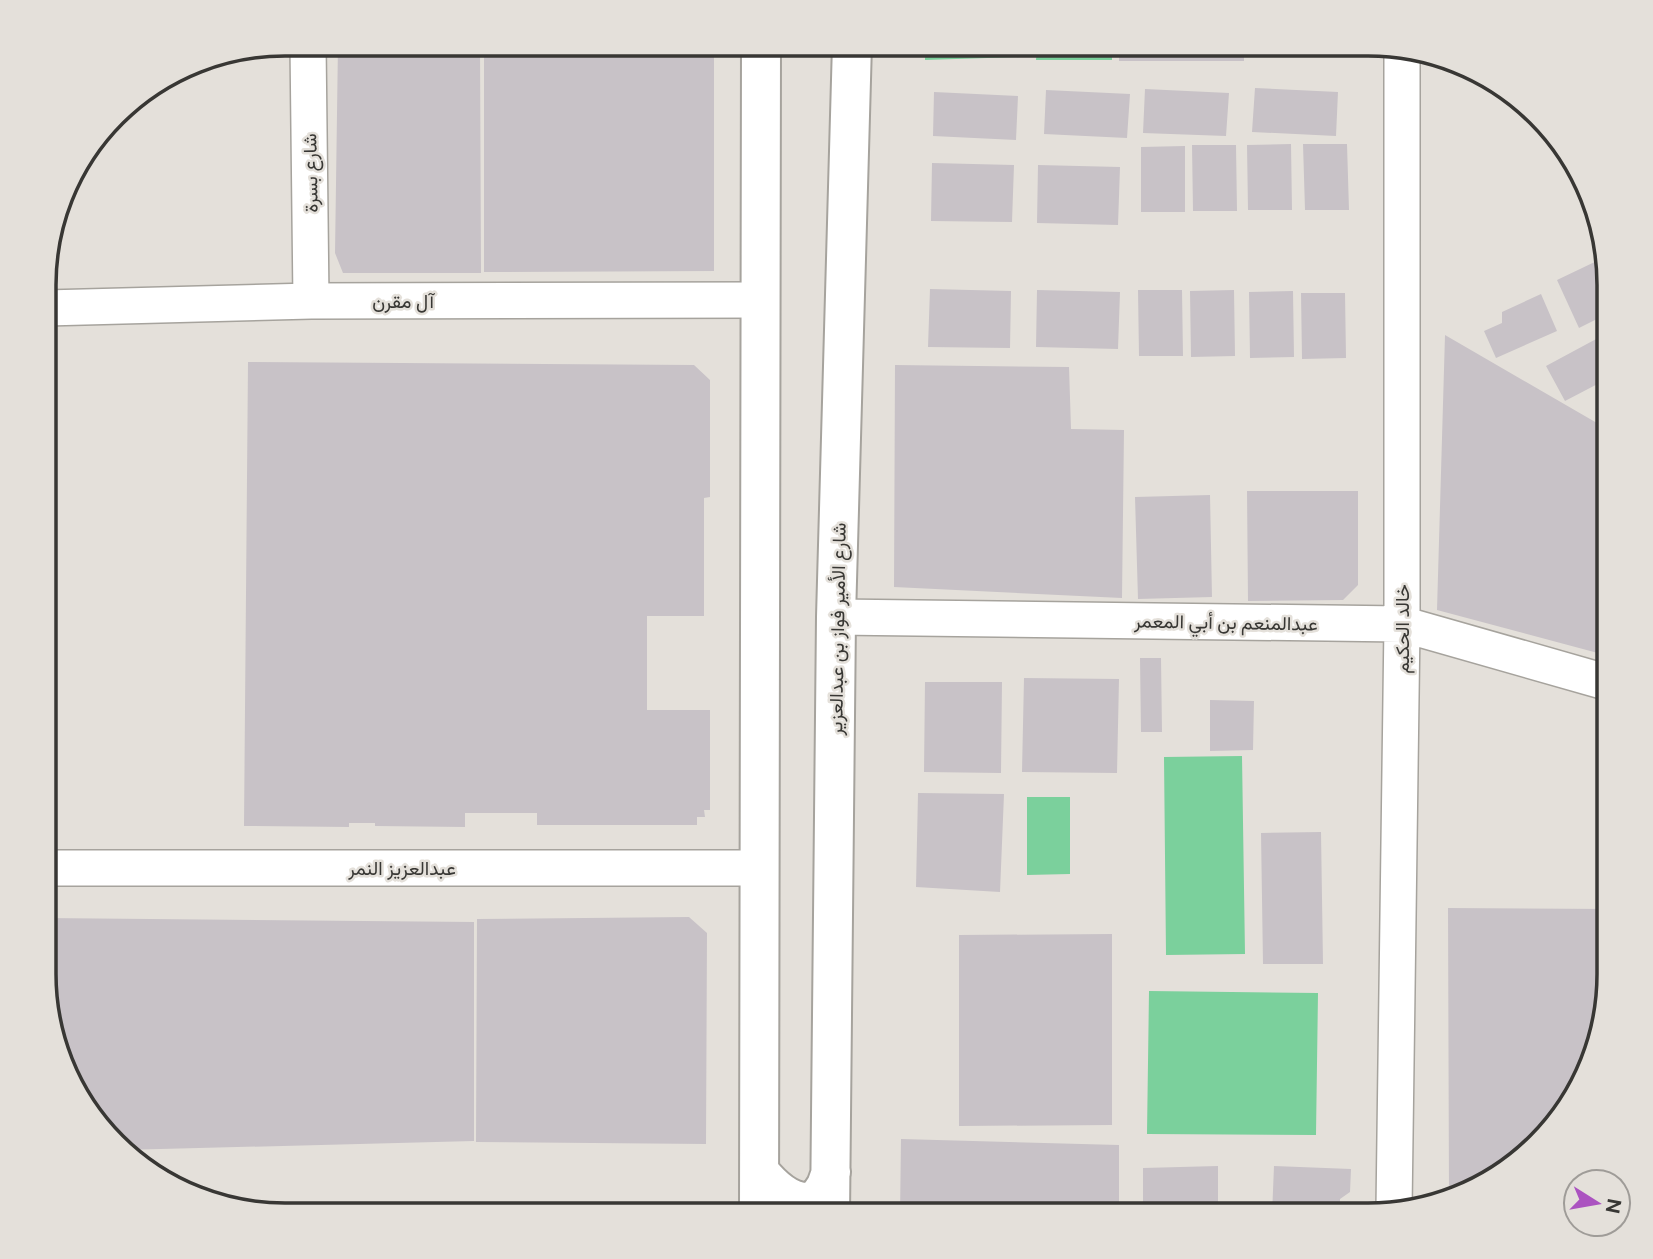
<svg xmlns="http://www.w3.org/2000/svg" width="1653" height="1259" font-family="'Public Sans',Vazirmatn,sans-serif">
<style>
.green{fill:#7bd09c}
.building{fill:#c8c2c7}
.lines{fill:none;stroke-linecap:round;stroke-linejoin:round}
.minor-casing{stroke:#a6a39d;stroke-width:38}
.major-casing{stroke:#a6a39d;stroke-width:42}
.minor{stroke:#fff;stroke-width:35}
.major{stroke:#fff;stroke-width:38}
.labels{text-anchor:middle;stroke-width:5;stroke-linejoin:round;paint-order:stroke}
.street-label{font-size:19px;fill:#383734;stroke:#e4e0da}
.rim{fill:none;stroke:#383734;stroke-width:3.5}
</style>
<rect width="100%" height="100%" fill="#e4e0da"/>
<path class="green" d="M 925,44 L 1021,44 L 1021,57 L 925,60 Z
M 1037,44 L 1112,44 L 1112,60 L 1036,60 Z
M 1322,44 L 1350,44 L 1350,56 L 1322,56 Z
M 1242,756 L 1245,954 L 1166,955 L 1164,757 Z
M 1027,797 L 1070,797 L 1070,874 L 1027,875 Z
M 1149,991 L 1318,993 L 1316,1135 L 1147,1134 Z"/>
<path class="building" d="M 338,44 L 480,45 L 481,273 L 343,273 L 335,253 Z
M 482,44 L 714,44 L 714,51 L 482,50 Z
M 1119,44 L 1244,44 L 1244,61 L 1119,61 Z
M 714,52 L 714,271 L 484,272 L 484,53 Z
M 1255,88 L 1338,92 L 1336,136 L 1252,132 Z
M 1145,89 L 1229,93 L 1226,136 L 1143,133 Z
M 1046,90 L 1130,94 L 1127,138 L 1044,134 Z
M 934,92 L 1018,96 L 1016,140 L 933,136 Z
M 1291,144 L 1292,210 L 1248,210 L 1247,145 Z
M 1303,144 L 1347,144 L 1349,210 L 1305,210 Z
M 1192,145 L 1236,145 L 1237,211 L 1193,211 Z
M 1185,146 L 1185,212 L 1141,212 L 1141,147 Z
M 932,163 L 1014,165 L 1012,222 L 931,221 Z
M 1038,165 L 1120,167 L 1118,225 L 1037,223 Z
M 1603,258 L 1609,285 L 1609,313 L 1579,328 L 1557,280 Z
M 930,289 L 1011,291 L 1010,348 L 928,347 Z
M 1037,290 L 1120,292 L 1118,349 L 1036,347 Z
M 1138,290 L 1182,290 L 1183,356 L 1139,356 Z
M 1234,290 L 1235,356 L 1191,357 L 1190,291 Z
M 1293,291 L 1294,357 L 1250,358 L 1249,292 Z
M 1301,293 L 1345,293 L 1346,358 L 1302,359 Z
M 1541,294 L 1557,331 L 1496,358 L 1484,331 L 1502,323 L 1502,312 Z
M 1445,335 L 1609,430 L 1609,656 L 1437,610 Z
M 1598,338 L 1609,358 L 1609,378 L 1565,401 L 1546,366 Z
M 248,362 L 694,365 L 710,380 L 710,497 L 704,498 L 704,616 L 647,616 L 647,710 L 710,710 L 710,810 L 704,810 L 705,817 L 697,817 L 697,825 L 537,825 L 537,813 L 465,813 L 465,827 L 375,826 L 375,823 L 349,823 L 349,827 L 244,826 Z
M 895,365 L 1069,367 L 1071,429 L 1124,430 L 1122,598 L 894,587 Z
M 1609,386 L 1609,415 L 1597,393 Z
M 1247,491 L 1358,491 L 1358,585 L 1343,600 L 1248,601 Z
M 1210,495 L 1212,597 L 1138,599 L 1135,497 Z
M 1140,658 L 1161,658 L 1162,732 L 1141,732 Z
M 1024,678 L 1119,679 L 1117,773 L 1022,772 Z
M 925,682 L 1002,682 L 1001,773 L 924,772 Z
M 1210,700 L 1254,701 L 1253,750 L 1210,751 Z
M 918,793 L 1004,794 L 1000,892 L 916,887 Z
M 1321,832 L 1323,964 L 1263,964 L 1261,833 Z
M 1448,908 L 1609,909 L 1609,990 L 1591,1066 L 1550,1133 L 1474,1191 L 1449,1196 Z
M 689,917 L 707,933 L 706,1144 L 476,1142 L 477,919 Z
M 44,918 L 474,922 L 474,1141 L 122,1150 L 69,1081 L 44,990 Z
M 1112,934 L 1112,1125 L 959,1126 L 959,935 Z
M 901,1139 L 1119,1145 L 1119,1215 L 900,1215 Z
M 1218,1166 L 1218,1215 L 1143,1215 L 1143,1168 Z
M 1274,1166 L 1351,1169 L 1350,1192 L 1340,1199 L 1340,1215 L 1272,1215 Z"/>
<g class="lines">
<defs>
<path id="minor" d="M 308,44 L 311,301
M 46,308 L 311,301 L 761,300
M 836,617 L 1402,624 L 1609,683
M 45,868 L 760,868
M 1394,1209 L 1402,624 L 1402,49"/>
<path id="major" d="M 760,1172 C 774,1189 793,1207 816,1201 L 826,1186 L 831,1172
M 759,1215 L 761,44
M 830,1215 L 836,617 L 852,44"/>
</defs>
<use href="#minor" class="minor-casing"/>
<use href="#major" class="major-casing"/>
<use href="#minor" class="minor"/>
<use href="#major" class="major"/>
</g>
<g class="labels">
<g class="street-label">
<text transform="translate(310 173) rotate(-91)" y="7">شارع بسرة</text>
<text x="403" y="308">آل مقرن</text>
<text transform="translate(1226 622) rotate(1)" y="7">عبدالمنعم بن أبي المعمر</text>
<text transform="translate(837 629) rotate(-89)" y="7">شارع الأمير فواز بن عبدالعزير</text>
<text transform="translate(1402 629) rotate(-90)" y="7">خالد الحكيم</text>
<text x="402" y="875">عبدالعزيز النمر</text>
</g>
</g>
<path d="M0 0H1653V1259H0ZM285 56H1368A229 229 0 0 1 1597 285V974A229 229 0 0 1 1368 1203H285A229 229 0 0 1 56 974V285A229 229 0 0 1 285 56Z" fill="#e4e0da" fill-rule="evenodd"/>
<path class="rim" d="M285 56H1368A229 229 0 0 1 1597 285V974A229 229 0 0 1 1368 1203H285A229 229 0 0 1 56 974V285A229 229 0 0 1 285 56Z"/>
<g transform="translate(1597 1203) rotate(101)"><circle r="33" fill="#e4e0da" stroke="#9f9c98" stroke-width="2"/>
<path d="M0-5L12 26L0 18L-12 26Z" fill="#ab53c0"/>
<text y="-10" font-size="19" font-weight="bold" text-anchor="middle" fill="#383734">N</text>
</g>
</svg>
